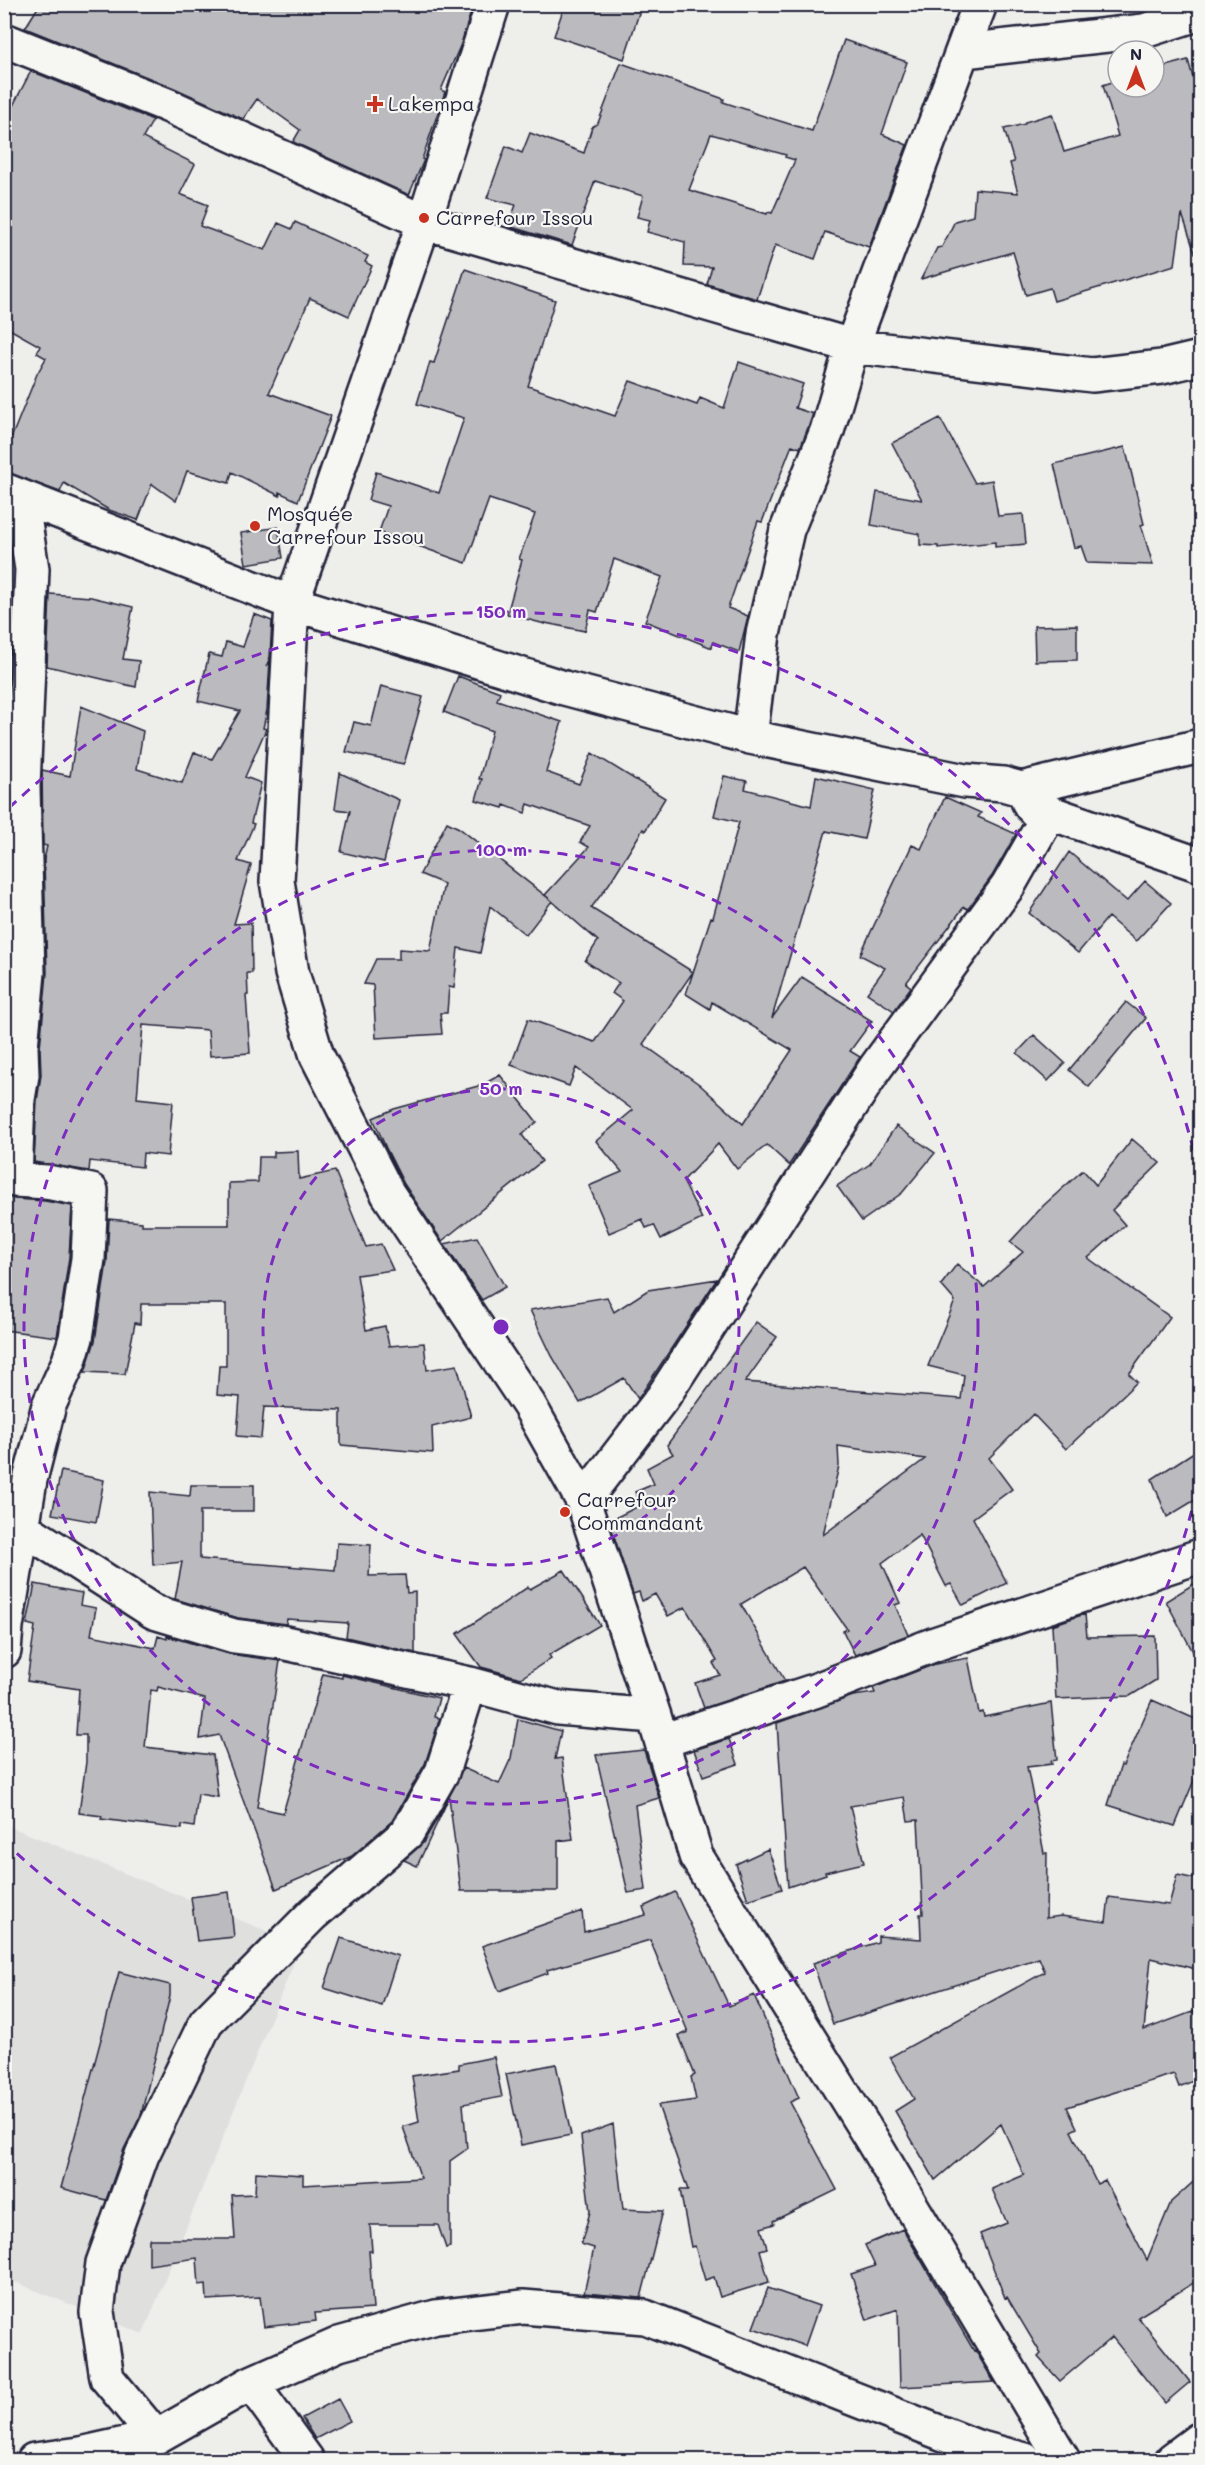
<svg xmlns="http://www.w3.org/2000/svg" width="1205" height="2465" font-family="Mali,sans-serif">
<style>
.built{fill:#dfdfde}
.building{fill:#bbbbbf;stroke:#22223b;stroke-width:1.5;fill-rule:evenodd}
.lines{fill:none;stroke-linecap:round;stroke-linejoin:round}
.minor-casing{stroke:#22223b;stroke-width:38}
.major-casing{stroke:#22223b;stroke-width:38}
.minor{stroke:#f6f6f2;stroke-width:33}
.major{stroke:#f6f6f2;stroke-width:33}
.ring{fill:none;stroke:#7b2cbf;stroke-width:3;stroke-dasharray:10 8}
.poi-dot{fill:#c8321e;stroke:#f6f6f2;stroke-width:2}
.labels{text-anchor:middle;stroke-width:4.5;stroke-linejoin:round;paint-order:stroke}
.poi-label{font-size:20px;fill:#22223b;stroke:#f6f6f2;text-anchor:start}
.centre{fill:#7b2cbf;stroke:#f6f6f2;stroke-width:3}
.ring-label{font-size:18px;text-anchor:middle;font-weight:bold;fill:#7b2cbf;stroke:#f6f6f2;stroke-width:4.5;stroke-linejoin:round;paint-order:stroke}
</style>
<rect width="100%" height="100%" fill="#eeeeeb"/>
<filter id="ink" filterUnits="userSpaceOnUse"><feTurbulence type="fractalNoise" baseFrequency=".0167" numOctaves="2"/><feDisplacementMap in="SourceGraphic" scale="12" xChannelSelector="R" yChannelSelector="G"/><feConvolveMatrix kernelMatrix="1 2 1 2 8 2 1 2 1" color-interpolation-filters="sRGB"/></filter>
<g filter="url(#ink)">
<path class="built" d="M 6,1825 L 301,1945 L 143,2334 L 5,2278 Z"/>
<path class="building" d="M 40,4 L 453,4 L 471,12 L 461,44 L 441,90 L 445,92 L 422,159 L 424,160 L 423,162 L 409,195 L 293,142 L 300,130 L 257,99 L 243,119 L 174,88 L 25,28 Z
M 565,4 L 642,4 L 624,59 L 554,36 Z
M 844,40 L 907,62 L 882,134 L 907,145 L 869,247 L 825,232 L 815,259 L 775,245 L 757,299 L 707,284 L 712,267 L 684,266 L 685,242 L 647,232 L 650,220 L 637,217 L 643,196 L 595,181 L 572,245 L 508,226 L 516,205 L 487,198 L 506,146 L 522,153 L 530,133 L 584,153 L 592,127 L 598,123 L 621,63 L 724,99 L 723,102 L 751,111 L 751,112 L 812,131 ZM 711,134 L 786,155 L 785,157 L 795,160 L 772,213 L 768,212 L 767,214 L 689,190 Z
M 1188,60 L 1200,102 L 1200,253 L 1195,253 L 1182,214 L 1175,265 L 1054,301 L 1050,288 L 1026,295 L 1013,252 L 921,279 L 937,248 L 942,247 L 955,221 L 973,216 L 975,189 L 1018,193 L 1010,163 L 1014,162 L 1004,129 L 1025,124 L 1025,122 L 1052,114 L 1064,152 L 1118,136 L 1103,85 L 1118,80 L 1118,87 L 1154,87 L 1154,69 Z
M 31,71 L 153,120 L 143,138 L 195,164 L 180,194 L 208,205 L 200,226 L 265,250 L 278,223 L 292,229 L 295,222 L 368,256 L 365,262 L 372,266 L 349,316 L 310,298 L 269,393 L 331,416 L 298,501 L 279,492 L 280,496 L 232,472 L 229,483 L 187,471 L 176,501 L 152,484 L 138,520 L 109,510 L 64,483 L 60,492 L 4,472 L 4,452 L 10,436 L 12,436 L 37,374 L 46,358 L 37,353 L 40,346 L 4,326 L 4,123 Z
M 465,269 L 555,300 L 528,386 L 615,416 L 630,381 L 697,405 L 700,398 L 724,408 L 739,362 L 803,384 L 795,408 L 813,414 L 809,425 L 800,448 L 792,445 L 762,522 L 758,521 L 728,608 L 748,616 L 739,652 L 713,642 L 712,648 L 645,621 L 662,577 L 614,559 L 597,612 L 590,610 L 585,631 L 545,623 L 545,624 L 507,614 L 522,560 L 519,559 L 535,514 L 489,499 L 466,563 L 379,532 L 388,506 L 368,500 L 376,472 L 439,493 L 464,418 L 417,404 L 430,362 L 434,363 Z
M 940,418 L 975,483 L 992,480 L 998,516 L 1023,514 L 1026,544 L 995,547 L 995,542 L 938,548 L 938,546 L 920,545 L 920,534 L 871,525 L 877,492 L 922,500 L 892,443 Z
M 1125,447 L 1144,524 L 1141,525 L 1153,565 L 1087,563 L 1081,546 L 1074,548 L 1054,464 Z
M 278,527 L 283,558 L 246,564 L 241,533 Z
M 4,592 L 12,592 L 9,678 L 4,679 Z
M 50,594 L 91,597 L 133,607 L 123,659 L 139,661 L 136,687 L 47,666 Z
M 254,614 L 272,621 L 270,657 L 266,667 L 270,661 L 267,710 L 263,728 L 266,729 L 245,777 L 261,783 L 251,823 L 254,824 L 238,861 L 251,865 L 234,924 L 251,923 L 252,973 L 247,973 L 248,995 L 246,995 L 250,1053 L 210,1056 L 208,1030 L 143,1025 L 137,1098 L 173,1102 L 168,1156 L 143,1153 L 142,1167 L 90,1161 L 89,1171 L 34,1162 L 37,1101 L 41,1075 L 40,1048 L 47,973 L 44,860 L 47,846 L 43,845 L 42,770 L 70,776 L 81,706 L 143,731 L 137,769 L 182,783 L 194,752 L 212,759 L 240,711 L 198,701 L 209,654 L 222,657 L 226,642 L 243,647 Z
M 1077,625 L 1077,660 L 1035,661 L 1034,626 Z
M 458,676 L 500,692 L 497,700 L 562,722 L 546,772 L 579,784 L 592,753 L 665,798 L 645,831 L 643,829 L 609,884 L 591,908 L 693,972 L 643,1044 L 699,1084 L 743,1124 L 792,1050 L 712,1002 L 710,1009 L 686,994 L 711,917 L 713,918 L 739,822 L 714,816 L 724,776 L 747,781 L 745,789 L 811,806 L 816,776 L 875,790 L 864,839 L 826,831 L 772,1018 L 802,977 L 872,1021 L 850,1051 L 860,1057 L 789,1165 L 767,1145 L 737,1169 L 718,1144 L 683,1181 L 702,1219 L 661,1239 L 654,1225 L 646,1228 L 642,1219 L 609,1233 L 589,1186 L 622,1172 L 596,1141 L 633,1110 L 576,1068 L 569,1086 L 511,1065 L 528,1019 L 595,1042 L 623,1001 L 612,993 L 619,983 L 585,961 L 598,941 L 545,895 L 589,847 L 580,842 L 590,826 L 528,804 L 525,813 L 504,805 L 503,808 L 476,800 L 482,779 L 479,779 L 492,731 L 444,712 Z
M 381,686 L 423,697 L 404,764 L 346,752 L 354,722 L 371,726 Z
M 340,773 L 399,800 L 384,862 L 341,852 L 350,811 L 335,809 Z
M 945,797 L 981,813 L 978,817 L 1016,834 L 992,876 L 968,909 L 964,907 L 906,983 L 911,987 L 894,1011 L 867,993 L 885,968 L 860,955 L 912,845 L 921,849 Z
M 447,822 L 459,828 L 552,901 L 526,935 L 490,906 L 480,953 L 458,948 L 454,988 L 449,987 L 447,1013 L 440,1013 L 442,1034 L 376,1038 L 373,985 L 364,984 L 376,959 L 399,959 L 399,949 L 430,951 L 444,884 L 420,874 Z
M 1069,852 L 1127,901 L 1145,881 L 1171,903 L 1136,941 L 1108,917 L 1078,953 L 1029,913 Z
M 4,962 L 9,963 L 7,993 L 4,993 Z
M 1126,1002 L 1146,1018 L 1089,1087 L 1069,1070 Z
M 1034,1035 L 1065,1063 L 1048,1081 L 1017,1053 Z
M 500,1075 L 537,1122 L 522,1135 L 542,1161 L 442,1241 L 404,1184 L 386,1148 L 373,1118 L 394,1109 L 482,1085 Z
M 896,1126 L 935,1153 L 902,1193 L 862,1221 L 837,1186 L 870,1164 Z
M 1132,1139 L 1160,1163 L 1112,1210 L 1125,1225 L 1088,1258 L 1170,1317 L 1129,1374 L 1137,1382 L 1066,1449 L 1033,1414 L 989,1458 L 1012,1489 L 973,1518 L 1007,1583 L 963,1605 L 951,1584 L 946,1586 L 920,1535 L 882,1563 L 900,1603 L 895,1605 L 908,1635 L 855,1655 L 843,1631 L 847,1629 L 803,1567 L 741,1604 L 785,1681 L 704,1708 L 695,1683 L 720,1675 L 713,1663 L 717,1661 L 685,1607 L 668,1616 L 655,1594 L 642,1601 L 639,1592 L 633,1594 L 609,1521 L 641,1505 L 635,1492 L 654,1484 L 647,1468 L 673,1454 L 667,1445 L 756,1322 L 777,1337 L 745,1382 L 961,1399 L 964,1375 L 928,1366 L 955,1301 L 941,1285 L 957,1264 L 984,1287 L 1023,1252 L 1010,1242 L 1044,1205 L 1083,1170 L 1096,1185 ZM 838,1446 L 925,1459 L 823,1535 L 839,1466 Z
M 298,1151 L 299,1179 L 335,1171 L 366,1247 L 381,1244 L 393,1270 L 357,1275 L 366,1330 L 385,1326 L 389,1346 L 424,1343 L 427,1370 L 457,1365 L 471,1417 L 432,1427 L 433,1453 L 341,1445 L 341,1410 L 264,1407 L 261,1438 L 237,1436 L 240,1397 L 217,1395 L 219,1366 L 226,1366 L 226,1304 L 141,1304 L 140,1324 L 135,1323 L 125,1374 L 85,1372 L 95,1341 L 107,1262 L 109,1219 L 142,1222 L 142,1225 L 229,1225 L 229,1183 L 258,1182 L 259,1157 L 274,1157 L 274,1152 Z
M 4,1195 L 14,1199 L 45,1201 L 72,1206 L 69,1257 L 57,1337 L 4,1330 Z
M 477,1237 L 505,1287 L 482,1300 L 444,1244 Z
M 717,1279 L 638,1399 L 624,1378 L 580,1403 L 552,1356 L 530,1310 L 607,1297 L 614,1312 L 648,1290 Z
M 1200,1448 L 1200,1497 L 1167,1517 L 1152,1479 Z
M 61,1471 L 104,1480 L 96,1522 L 52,1514 Z
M 191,1485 L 254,1485 L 254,1511 L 200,1511 L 200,1559 L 335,1570 L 337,1543 L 371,1545 L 369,1576 L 405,1575 L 407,1593 L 415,1592 L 415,1653 L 346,1637 L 348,1623 L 287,1619 L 286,1624 L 238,1618 L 175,1599 L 182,1562 L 153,1565 L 150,1492 L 190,1496 Z
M 564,1570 L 600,1625 L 549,1655 L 551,1658 L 521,1678 L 481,1667 L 457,1634 L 528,1587 L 530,1589 Z
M 1200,1580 L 1200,1665 L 1166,1601 Z
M 35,1584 L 82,1593 L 80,1605 L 96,1608 L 91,1635 L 155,1648 L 158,1636 L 167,1639 L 167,1636 L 229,1654 L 280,1661 L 257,1807 L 283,1813 L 323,1674 L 342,1678 L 342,1675 L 439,1698 L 434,1717 L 440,1718 L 425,1764 L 392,1821 L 352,1856 L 276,1889 L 219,1735 L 200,1739 L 205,1699 L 158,1687 L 157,1691 L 151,1690 L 145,1747 L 213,1755 L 218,1797 L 198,1794 L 194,1827 L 182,1825 L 182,1829 L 101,1819 L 102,1816 L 79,1813 L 86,1762 L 86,1735 L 76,1735 L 79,1689 L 27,1681 L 35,1626 L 27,1624 Z
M 1085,1614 L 1087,1637 L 1155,1636 L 1156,1680 L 1130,1696 L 1056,1699 L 1052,1625 Z
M 968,1658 L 979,1713 L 983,1712 L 984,1717 L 1051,1703 L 1057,1760 L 1051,1761 L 1052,1764 L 1027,1767 L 1044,1853 L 1047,1853 L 1046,1918 L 1061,1916 L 1106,1922 L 1109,1897 L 1169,1905 L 1177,1875 L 1200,1880 L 1200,1970 L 1151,1958 L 1144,2030 L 1200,2009 L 1200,2078 L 1179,2087 L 1174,2074 L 1067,2107 L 1077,2128 L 1071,2131 L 1097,2184 L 1105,2180 L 1147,2260 L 1171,2202 L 1200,2176 L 1200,2279 L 1138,2317 L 1190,2382 L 1165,2403 L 1112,2337 L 1060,2381 L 1038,2357 L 1041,2354 L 1007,2297 L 1005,2298 L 980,2234 L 1007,2223 L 992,2189 L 1024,2175 L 1001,2124 L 935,2180 L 895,2111 L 914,2099 L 890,2057 L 1045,1972 L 1039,1958 L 833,2024 L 813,1963 L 878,1942 L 878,1936 L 921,1939 L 920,1914 L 923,1914 L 918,1820 L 908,1821 L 904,1797 L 850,1806 L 864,1863 L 825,1872 L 826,1874 L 788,1887 L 777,1723 L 853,1696 L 875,1693 L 873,1688 L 935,1664 Z
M 1152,1700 L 1200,1721 L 1200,1766 L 1175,1826 L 1108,1805 L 1121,1765 L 1123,1766 Z
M 518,1719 L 561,1731 L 555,1759 L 562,1758 L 573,1839 L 558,1841 L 558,1891 L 461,1891 L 449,1797 L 463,1768 L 499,1784 L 511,1758 Z
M 729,1739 L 738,1764 L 703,1776 L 694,1750 Z
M 644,1750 L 659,1798 L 635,1805 L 646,1890 L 628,1893 L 596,1755 Z
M 447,1802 L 417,1866 L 404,1860 L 423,1843 Z
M 768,1849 L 782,1889 L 748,1900 L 736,1864 Z
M 229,1892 L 234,1937 L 197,1941 L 191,1897 Z
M 675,1892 L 729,2006 L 754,1995 L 799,2098 L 790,2102 L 837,2190 L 773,2221 L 774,2224 L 761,2228 L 767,2248 L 760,2250 L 769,2282 L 720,2297 L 714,2277 L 705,2280 L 695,2246 L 691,2247 L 680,2190 L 688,2190 L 658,2105 L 696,2100 L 691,2077 L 695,2075 L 679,2036 L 688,2032 L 650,1940 L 547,1970 L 548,1973 L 499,1991 L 482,1946 L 582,1911 L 584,1932 L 646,1915 L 643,1907 Z
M 341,1938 L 398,1956 L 382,2006 L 324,1988 Z
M 119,1972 L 170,1985 L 170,1996 L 141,2115 L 124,2149 L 106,2200 L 61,2188 Z
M 494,2057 L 502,2097 L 463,2104 L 467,2149 L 450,2161 L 450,2247 L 446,2248 L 438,2225 L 370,2225 L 372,2251 L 369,2251 L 373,2309 L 315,2313 L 316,2321 L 264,2327 L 260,2297 L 207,2300 L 206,2284 L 199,2285 L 197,2258 L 149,2265 L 149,2239 L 235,2239 L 232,2195 L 255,2194 L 256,2172 L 303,2175 L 303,2185 L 421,2178 L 403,2127 L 419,2122 L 412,2076 L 459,2069 L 459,2064 Z
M 556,2064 L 571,2135 L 521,2145 L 506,2074 Z
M 613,2124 L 623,2209 L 663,2211 L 641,2298 L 584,2293 L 594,2248 L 581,2244 L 590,2212 L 581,2136 Z
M 903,2229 L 974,2351 L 975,2350 L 994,2382 L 900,2387 L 898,2309 L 867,2320 L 851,2274 L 875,2266 L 865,2245 Z
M 768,2288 L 819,2306 L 805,2346 L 753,2328 Z
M 338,2399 L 350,2421 L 315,2439 L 302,2418 Z"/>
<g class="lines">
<defs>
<path id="minor" d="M 493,4 L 424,222 L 292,603 L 277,881 L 292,973 L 317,1056 L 388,1194 L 529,1405 L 583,1501 L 654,1716 L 696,1856 L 872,2140 L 1063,2460
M 4,40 L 167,105 L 424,222 L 852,346 L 1092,375 L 1162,367 L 1200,358
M 964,51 L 1144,31 L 1200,13
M 4,490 L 292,603 L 564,688 L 750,737 L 965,781 L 1003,784 L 1021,789 L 1200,746
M 750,737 L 763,634 L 787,530 L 827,431 L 852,346 L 980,4
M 1028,801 L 1031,806 L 1200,865
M 583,1501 L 663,1397 L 876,1067 L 1008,886 L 1045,821 L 1031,806
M 8,1518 L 154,1612 L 234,1636 L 281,1642 L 470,1684 L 558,1708 L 654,1716
M 4,1651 L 6,1627 L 30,1480 L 49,1405 L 69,1361 L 76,1338 L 88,1259 L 91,1191 L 47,1182 L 15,1180 L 18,1099 L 22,1075 L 21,1047 L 28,973 L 23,787 L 32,569 L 21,497
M 662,1741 L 814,1691 L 938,1643 L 1200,1556
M 251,2383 L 307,2460
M 156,2437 L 107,2378 L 97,2312 L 103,2263 L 142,2155 L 206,2022 L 313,1914 L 407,1833 L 442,1772 L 470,1684
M 34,2460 L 80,2454 L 156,2437 L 251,2383 L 339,2344 L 436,2317 L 523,2307 L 645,2317 L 977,2447 L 1025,2460"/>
<path id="major" d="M 1172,2460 L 1200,2439"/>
</defs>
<use href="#minor" class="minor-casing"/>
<use href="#major" class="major-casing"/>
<use href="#minor" class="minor"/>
<use href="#major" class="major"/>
</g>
</g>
<g class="ring">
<circle cx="501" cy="1327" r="238"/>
<circle cx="501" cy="1327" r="477"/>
<path d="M1200 1476A715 715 0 0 1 9 1846M9 808A715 715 0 0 1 1200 1178"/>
</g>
<g class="poi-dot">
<path d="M372 95h6v6h6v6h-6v6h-6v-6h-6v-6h6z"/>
<circle cx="424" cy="218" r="6"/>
<circle cx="255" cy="526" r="6"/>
<circle cx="565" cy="1512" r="6"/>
</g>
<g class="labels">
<g class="poi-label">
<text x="388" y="111">Lakempa</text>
<text x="436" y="225">Carrefour Issou</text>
<text x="267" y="521">Mosquée<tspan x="267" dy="23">Carrefour Issou</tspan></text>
<text x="577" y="1507">Carrefour<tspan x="577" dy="23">Commandant</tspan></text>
</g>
</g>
<circle cx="501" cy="1327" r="9" class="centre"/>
<g class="ring-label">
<text x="501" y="618">150 m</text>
<text x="501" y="856">100 m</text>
<text x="501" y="1095">50 m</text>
</g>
<rect width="1205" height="2465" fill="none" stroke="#f6f6f2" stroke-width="24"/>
<rect x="12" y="12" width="1181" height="2441" fill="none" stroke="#22223b" stroke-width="2" filter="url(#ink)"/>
<g transform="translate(1136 69)"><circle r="28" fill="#f6f6f2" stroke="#a1a1a9" stroke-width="1.5"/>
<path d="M0-4.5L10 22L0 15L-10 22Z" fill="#c8321e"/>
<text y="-9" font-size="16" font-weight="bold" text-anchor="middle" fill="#22223b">N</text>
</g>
</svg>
